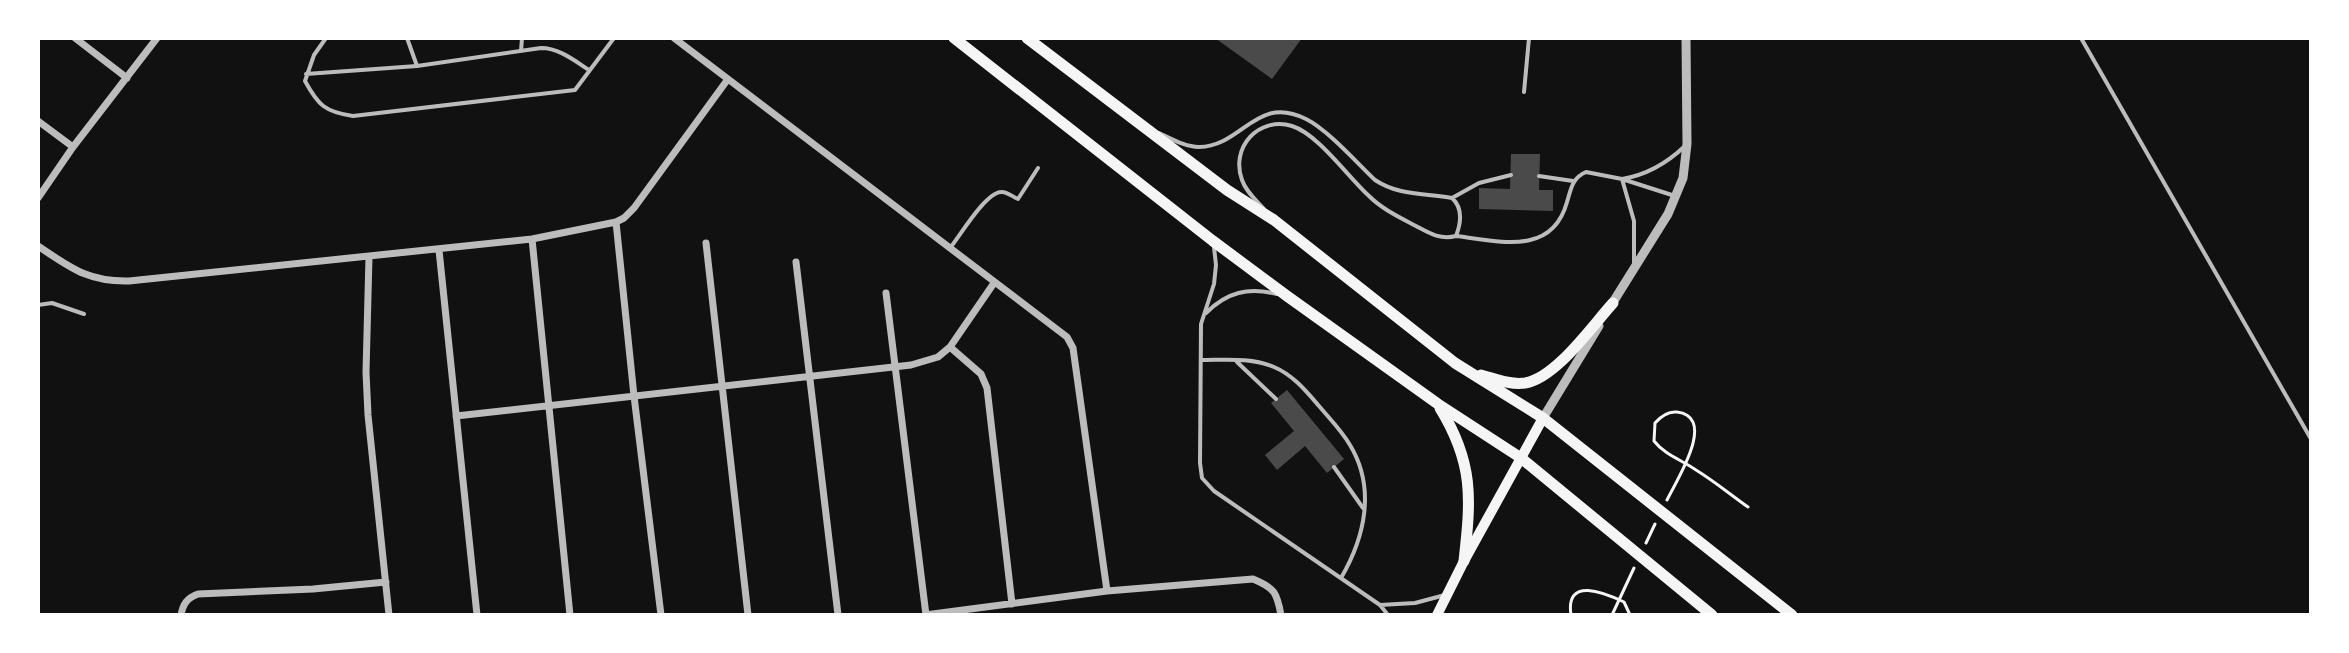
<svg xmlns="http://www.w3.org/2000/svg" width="2349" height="653" font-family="'PT Sans Narrow',sans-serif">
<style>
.building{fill:#4a4a4a}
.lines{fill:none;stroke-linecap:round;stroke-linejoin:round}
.path{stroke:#f5f5f5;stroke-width:3}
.service{stroke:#bcbcbc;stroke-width:4}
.minor{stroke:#bcbcbc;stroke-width:7}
.tertiary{stroke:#bcbcbc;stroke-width:9}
.secondary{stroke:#f5f5f5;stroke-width:10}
.primary{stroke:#f5f5f5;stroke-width:11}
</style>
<rect width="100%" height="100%" fill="#111"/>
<path class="building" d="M 1215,38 L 1302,38 L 1272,79 Z
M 1511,154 L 1540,154 L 1539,190 L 1553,190 L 1553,211 L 1479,209 L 1479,188 L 1510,189 Z
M 1287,390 L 1344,459 L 1327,473 L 1305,446 L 1277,470 L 1265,455 L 1294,431 L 1271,403 Z"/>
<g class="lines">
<path class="path" d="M 1667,500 C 1676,481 1718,417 1677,412 C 1668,411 1661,416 1655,423 L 1654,441 C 1665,455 1682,460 1696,470 C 1714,481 1731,495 1748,507
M 1646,543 L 1655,524
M 1571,615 C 1565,576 1605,593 1624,602 L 1630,615
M 1612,615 L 1634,568"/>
<path class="service" d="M 326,38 L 314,55 L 305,81 C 318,105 325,112 353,116 L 575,90 L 614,38
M 407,38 L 417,66
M 2081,38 L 2311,439
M 521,51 L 522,38
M 306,74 L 417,66 L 541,48 C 559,48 575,61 589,70
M 1524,92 L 1529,38
M 1159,133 C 1172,139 1185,147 1199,147 C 1243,146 1256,94 1306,119 C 1328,130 1357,163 1375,180 C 1399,196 1425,193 1452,198 C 1463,208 1461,223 1456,236 C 1440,240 1429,233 1416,226 C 1399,217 1382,209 1369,196 C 1348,177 1318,134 1292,126 C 1259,116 1230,147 1242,180 C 1246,192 1256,200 1264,209
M 1539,176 L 1573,181
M 1452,198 L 1479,183 L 1511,175
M 1456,236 C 1498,241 1552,257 1567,202 C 1571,189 1572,178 1586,172 L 1622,179 L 1675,196
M 1214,247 L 1216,265 L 1214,284 L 1201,324 L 1200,463 L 1202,478 L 1214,491 L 1380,605 L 1388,615
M 950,248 C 960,236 985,193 1001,192 C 1006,191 1013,197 1018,199 L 1038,168
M 1634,263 L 1634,221 L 1622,179 C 1647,175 1666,164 1685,146
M 38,305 L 52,303 L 84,314
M 1206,313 C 1227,292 1248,287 1277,294
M 1201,360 C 1225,360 1251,357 1274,367 C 1293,375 1306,391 1319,406 C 1330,419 1342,431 1350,445 C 1376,488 1365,537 1341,578
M 1237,362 L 1276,399
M 1334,467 L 1363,508
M 1380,605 L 1415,603 L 1445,595"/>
<path class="minor" d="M 75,38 L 127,78
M 674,38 L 1067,337 L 1073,348 L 1107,591
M 38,121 L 73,147
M 38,198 L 73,147 L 157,38
M 616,222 L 634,396 L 661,615
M 532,239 L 570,615
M 706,243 L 748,615
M 38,246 C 71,268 88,282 129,281 L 532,239 L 616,222 L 624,218 L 634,208 L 728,79
M 439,250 L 477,615
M 369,257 L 366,372 L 368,415 L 389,615
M 796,262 L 838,615
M 994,283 L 950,347 L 981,374 L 987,388 L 1012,604
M 886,293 L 926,615
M 456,416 L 911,365 L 938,357 L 950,347
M 181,615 C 183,604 187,598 198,594 L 313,589 L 386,582
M 925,615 L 1107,591 L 1253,579 C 1275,588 1277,593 1281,615"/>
<path class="tertiary" d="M 1610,307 L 1668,214 L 1683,178 L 1687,144 L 1686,38
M 1543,418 L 1599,326"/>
<path class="secondary" d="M 1437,615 L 1464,561 L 1543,418"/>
<path class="primary" d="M 954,38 L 1213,241 L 1287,296 L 1438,404 L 1521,458 L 1712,615
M 1027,38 L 1227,190 L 1274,220 L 1455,363 L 1543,418 L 1792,615
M 1481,375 C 1496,379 1510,385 1525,383 C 1556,378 1592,326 1613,303
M 1440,408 C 1474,463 1471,499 1464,561"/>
</g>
<rect width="2349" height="653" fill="none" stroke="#ffffff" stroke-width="80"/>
</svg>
